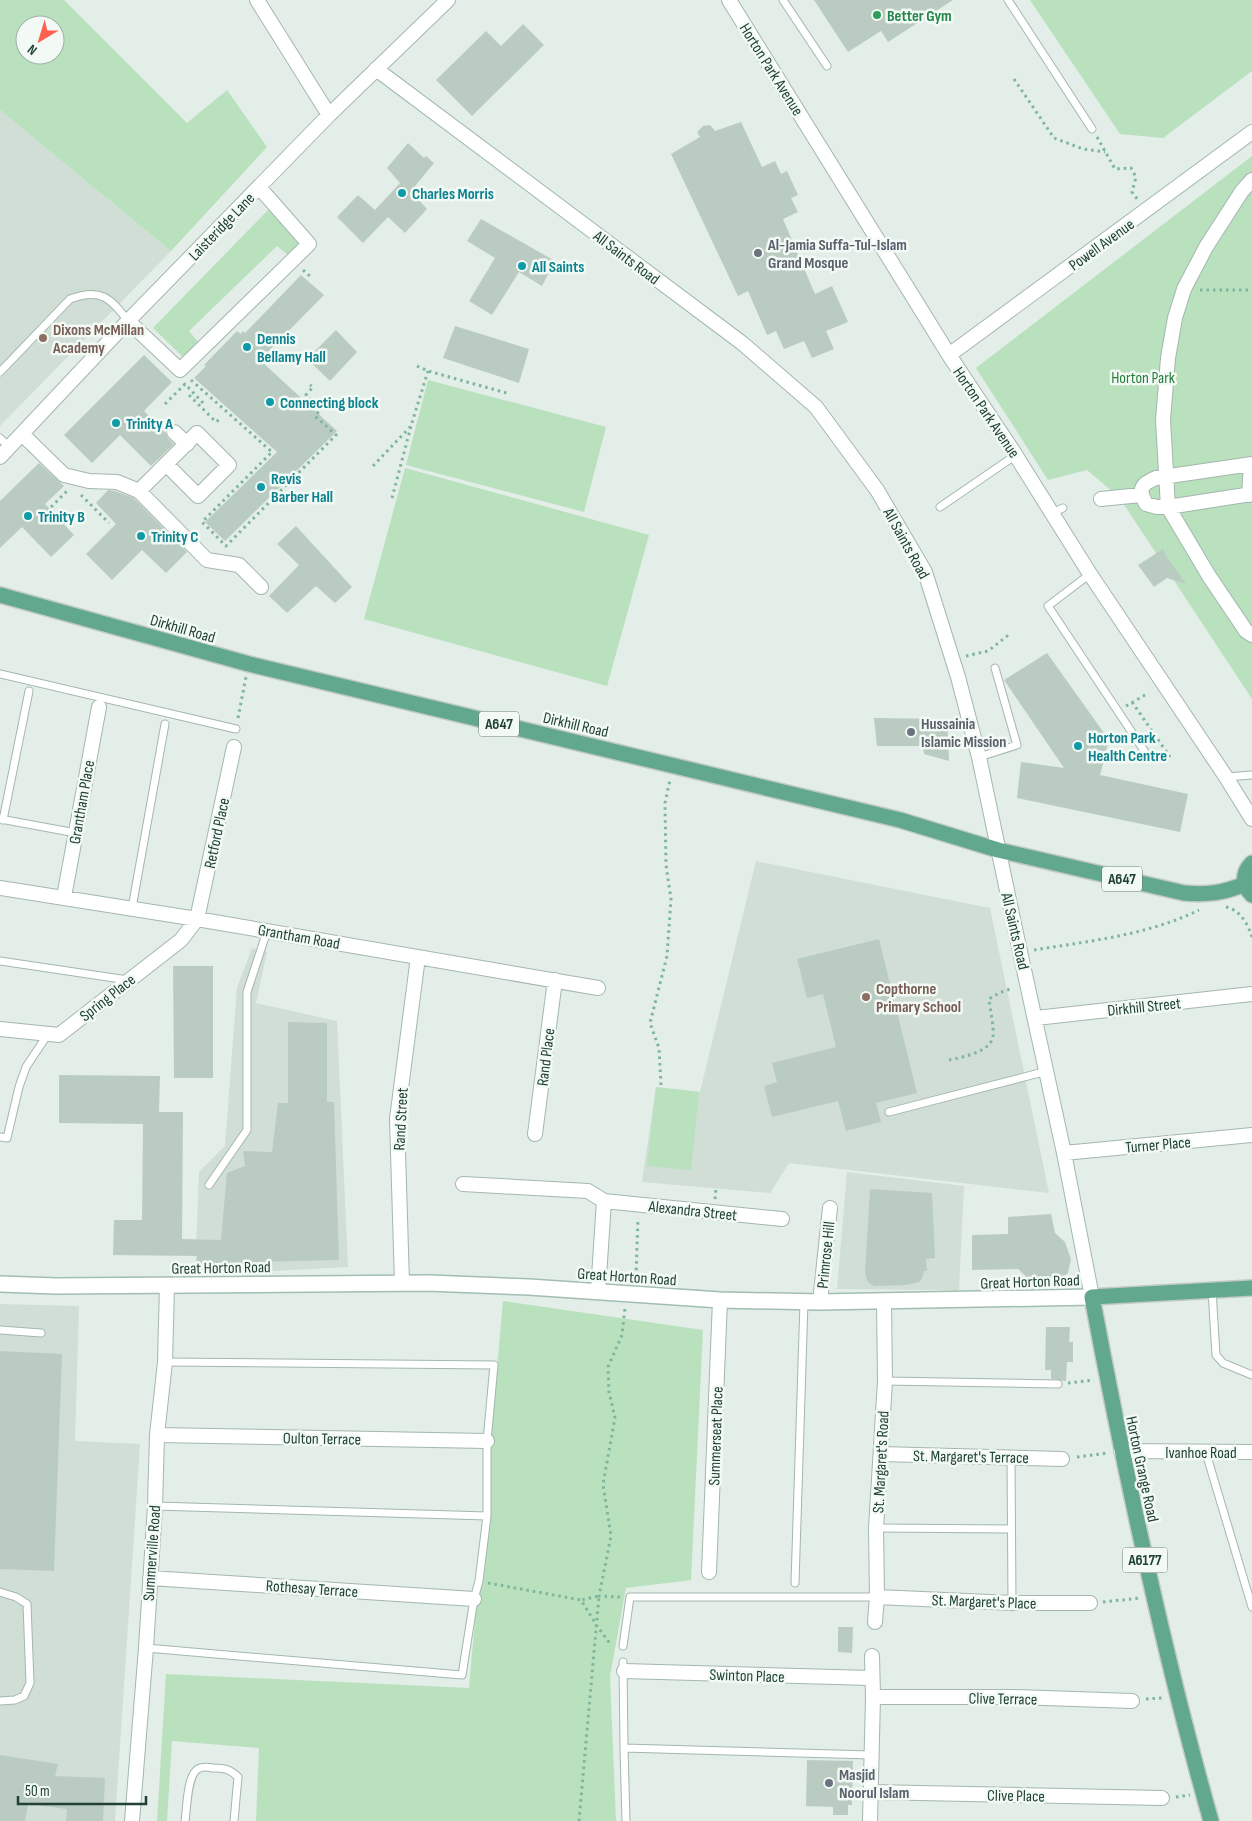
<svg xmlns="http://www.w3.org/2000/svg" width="1252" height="1821" font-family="'Sofia Sans Condensed',sans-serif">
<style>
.built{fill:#d0ded6}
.green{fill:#b9e1be;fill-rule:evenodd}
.building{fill:#baccc2}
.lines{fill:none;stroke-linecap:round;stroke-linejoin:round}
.lane-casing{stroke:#a4b7ae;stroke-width:9}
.street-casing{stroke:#a4b7ae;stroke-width:16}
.secondary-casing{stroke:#a2beb0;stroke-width:18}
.primary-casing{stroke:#c1cac6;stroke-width:18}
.path{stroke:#7fb59d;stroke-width:3;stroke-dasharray:2.5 4;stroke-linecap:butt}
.lane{stroke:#fff;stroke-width:7}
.street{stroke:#fff;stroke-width:14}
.secondary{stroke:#fff;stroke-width:15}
.primary{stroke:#62a88c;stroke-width:15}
.leisure-dot{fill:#2e9e5b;stroke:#f3faf6;stroke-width:2}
.culture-dot{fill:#0f9aa8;stroke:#f3faf6;stroke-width:2}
.worship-dot{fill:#6b7280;stroke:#f3faf6;stroke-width:2}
.education-dot{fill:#8d6e63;stroke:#f3faf6;stroke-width:2}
.labels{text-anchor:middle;stroke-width:5;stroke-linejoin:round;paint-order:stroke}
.shield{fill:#f3faf6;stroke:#5f786e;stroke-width:1}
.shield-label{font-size:15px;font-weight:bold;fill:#204134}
.leisure-label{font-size:16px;font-weight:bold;fill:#27864d;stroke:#f3faf6;text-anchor:start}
.street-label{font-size:16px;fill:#204134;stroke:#f3faf6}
.culture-label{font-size:16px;font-weight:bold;fill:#0d838f;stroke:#f3faf6;text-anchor:start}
.worship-label{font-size:16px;font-weight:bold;fill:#5b616d;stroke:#f3faf6;text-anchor:start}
.education-label{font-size:16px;font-weight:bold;fill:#785e54;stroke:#f3faf6;text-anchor:start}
.park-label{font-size:16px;fill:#267d3b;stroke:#f3faf6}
</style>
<rect width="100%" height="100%" fill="#e2eee7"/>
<path class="built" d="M 0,110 L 171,251 L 0,426 Z
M 756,861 L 990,908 L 1049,1193 L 789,1163 L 770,1193 L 642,1182 L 656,1087 L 700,1092 Z
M 252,948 L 267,952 L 256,1003 L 337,1021 L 348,1267 L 195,1275 L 199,1172 L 225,1146 L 237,988 Z
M 847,1172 L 964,1186 L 959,1290 L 837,1289 Z
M 0,1304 L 79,1306 L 75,1441 L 140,1444 L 115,1821 L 0,1821 Z"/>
<path class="green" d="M 0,0 L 64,0 L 187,123 L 227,90 L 267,147 L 171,251 L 0,110 ZM 25,25 L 55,25 L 55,55 L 25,55 Z
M 1030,0 L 1252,0 L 1252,71 L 1163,138 L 1120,134 Z
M 1252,156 L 1252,699 L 1119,497 L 1087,470 L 1048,480 L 976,368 Z
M 270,208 L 303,242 L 289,256 L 277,246 L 189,331 L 199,343 L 184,358 L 153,328 Z
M 428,380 L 606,427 L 584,512 L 406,465 Z
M 405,468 L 649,535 L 607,686 L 364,619 Z
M 656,1087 L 699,1092 L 691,1170 L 647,1166 Z
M 503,1301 L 703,1330 L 691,1580 L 626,1588 L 610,1676 L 616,1821 L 256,1821 L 259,1748 L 172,1741 L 167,1821 L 157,1821 L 166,1674 L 469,1688 Z"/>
<path class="building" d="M 814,0 L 953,0 L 888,42 L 881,31 L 848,52 Z
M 523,24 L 544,45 L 472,116 L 436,80 L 486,31 L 501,46 Z
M 741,122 L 762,167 L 775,161 L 781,174 L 787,171 L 798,195 L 791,198 L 798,212 L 783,219 L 815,294 L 832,286 L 848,322 L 826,331 L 834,349 L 812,358 L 804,341 L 784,349 L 776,331 L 767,335 L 748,291 L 738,296 L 671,154 L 700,137 L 697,132 L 703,126 L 710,125 L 715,131 Z
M 408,143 L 424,158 L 426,156 L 434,163 L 411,191 L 427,209 L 405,233 L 388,217 L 363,243 L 337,217 L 358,195 L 375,210 L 400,183 L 387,168 Z
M 481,219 L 555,261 L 542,286 L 519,272 L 492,315 L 469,301 L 495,258 L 467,241 Z
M 301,275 L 324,295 L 260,360 L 337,431 L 225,541 L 205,522 L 277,452 L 194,378 L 206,366 L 204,365 L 237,331 L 241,334 L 243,331 L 245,333 Z
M 455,326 L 529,349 L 519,383 L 443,358 Z
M 336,330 L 357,352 L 330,381 L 307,359 Z
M 144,355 L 172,382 L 144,411 L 165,432 L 168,438 L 174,444 L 151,466 L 120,435 L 92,463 L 64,435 Z
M 39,463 L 64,486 L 45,504 L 74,535 L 51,557 L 22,527 L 0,548 L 0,501 Z
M 108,490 L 115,491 L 134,498 L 187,552 L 166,573 L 142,550 L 112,580 L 86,554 L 116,524 L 96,503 Z
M 296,526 L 352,587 L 335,603 L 316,586 L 287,613 L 269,596 L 299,565 L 277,544 Z
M 1163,549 L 1168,559 L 1186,584 L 1167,578 L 1154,587 L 1138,565 Z
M 1047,653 L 1109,740 L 1100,775 L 1188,794 L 1180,832 L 1017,798 L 1021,762 L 1064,768 L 1004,680 Z
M 874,718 L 947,719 L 949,761 L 924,754 L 923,746 L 877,746 Z
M 879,939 L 917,1093 L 876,1103 L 881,1122 L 846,1131 L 838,1101 L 772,1117 L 764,1086 L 777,1082 L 772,1063 L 836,1047 L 823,994 L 807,998 L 797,959 Z
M 173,966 L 213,966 L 213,1078 L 174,1078 Z
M 288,1022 L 327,1023 L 327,1102 L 334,1102 L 339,1260 L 250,1262 L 250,1265 L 197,1270 L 197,1256 L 113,1255 L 114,1220 L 142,1220 L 143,1124 L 59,1123 L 59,1075 L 160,1076 L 159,1112 L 183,1112 L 182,1239 L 221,1240 L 227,1173 L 245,1166 L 243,1151 L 272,1152 L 278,1103 L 288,1103 Z
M 870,1189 L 932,1193 L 935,1258 L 926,1259 L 927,1271 L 924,1271 L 922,1278 L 919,1282 L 906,1285 L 874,1286 L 869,1283 L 867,1280 L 865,1272 Z
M 1051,1214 L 1055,1233 L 1065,1242 L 1071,1259 L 1068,1273 L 1058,1282 L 1033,1283 L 1018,1269 L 972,1270 L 972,1235 L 1008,1234 L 1008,1217 Z
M 1046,1327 L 1070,1327 L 1069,1342 L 1073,1342 L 1073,1362 L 1067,1362 L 1066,1381 L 1051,1379 L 1051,1370 L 1045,1370 Z
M 0,1351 L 62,1354 L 54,1571 L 0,1569 Z
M 838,1627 L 853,1627 L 852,1653 L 838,1652 Z
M 0,1755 L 58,1764 L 55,1776 L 105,1778 L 103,1821 L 66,1821 L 67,1809 L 28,1804 L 25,1821 L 0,1821 Z
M 807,1760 L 853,1761 L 852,1805 L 848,1805 L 848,1815 L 833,1815 L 833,1807 L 806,1806 Z"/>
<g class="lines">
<defs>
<path id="lane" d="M 783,0 L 827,66
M 1008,0 L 1092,129
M 0,372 L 70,299 C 100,288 110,297 128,321
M 0,438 L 9,447
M 940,507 L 1016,455
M 1052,513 L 1063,508
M 1090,574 L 1048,606 L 1149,758
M 0,674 L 236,729
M 979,757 L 1017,745 L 995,668
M 1226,777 L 1252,775
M 0,819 L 76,833
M 3,820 L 29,691
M 132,908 L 165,724
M 0,961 L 128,980
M 889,1112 L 1047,1071
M 0,1137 L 7,1138 L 19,1087 L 26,1067 L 48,1034
M 209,1185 L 247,1130 L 247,992 L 267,931
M 1212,1290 L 1216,1355 L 1223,1363 L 1252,1375
M 0,1330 L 41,1333
M 885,1381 L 1058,1384
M 1206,1453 L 1252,1607
M 1011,1457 L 1012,1603
M 155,1506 L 487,1516
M 876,1528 L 1010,1529
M 795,1583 L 804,1302
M 0,1592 L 16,1597 L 27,1604 L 30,1683 L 24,1696 L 15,1700 L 0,1701
M 623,1646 L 630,1597 L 877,1597
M 146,1648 L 462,1675 L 474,1599 L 479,1581 L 487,1516 L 487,1441 L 494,1365 L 165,1362
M 623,1662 L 624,1748 L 626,1821
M 624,1748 L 871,1755
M 185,1821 C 187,1808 187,1775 198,1769 C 202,1766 208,1767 213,1768 C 224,1768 230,1769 238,1777 L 234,1821"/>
<path id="street" d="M 257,0 L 329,115
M 729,0 L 949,355 L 1013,451 L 1090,574 L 1226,777 L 1252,819
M 376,69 L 742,343 L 816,407 L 877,490 L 925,572 L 958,677 L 979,757 L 1014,924 L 1064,1153 L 1092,1297
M 1252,180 L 1242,191 L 1206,247 L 1184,289 L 1175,318 L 1168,358 L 1163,420 L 1168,507 L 1209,576 L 1246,631 L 1252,635
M 128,321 L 180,370 L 309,244 L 259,187
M 949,355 L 1252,132
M 174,432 L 187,444
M 22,434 L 64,475 L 89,481 L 117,482 L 139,491 L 207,560 L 239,565 L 261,587
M 0,457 L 128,321 L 329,115 L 448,0
M 1252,464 L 1156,478 C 1141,484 1138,489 1146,504 L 1157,507 L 1168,507 L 1252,494
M 139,491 L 197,433 L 229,465 L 198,496 L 166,464
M 1249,495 L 1251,464
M 1101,499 L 1141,495
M 0,888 L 197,919 L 598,988
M 64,897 L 99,707
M 1036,1018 L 1252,994
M 0,1029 L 59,1035 L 181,940 L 197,919 L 234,747
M 535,1134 L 555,980
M 1064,1153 L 1252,1135
M 463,1184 L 588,1191 L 604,1201
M 402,1283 L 397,1119 L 418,957
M 598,1292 L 604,1201 L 782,1219
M 820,1302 L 830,1208
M 157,1435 L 487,1441
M 1121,1451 L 1252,1452
M 881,1454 L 1062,1459
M 709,1572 L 720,1300
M 150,1578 L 474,1599
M 877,1597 L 1012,1603 L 1090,1603
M 875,1622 L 877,1597 L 876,1528 L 885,1381 L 884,1302
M 624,1671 L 871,1678
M 873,1697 L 1013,1697 L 1132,1701
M 870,1792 L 1162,1798
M 132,1821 L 146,1648 L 155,1506 L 157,1435 L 165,1362 L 167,1285
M 870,1821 L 873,1697 L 872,1656"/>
<path id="secondary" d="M 0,1284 L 56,1286 L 428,1283 L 529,1287 L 720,1300 L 820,1302 L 1092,1297"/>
<path id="primary" d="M 0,595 L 249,664 L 900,820 L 998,850 L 1184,893 C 1208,895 1223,893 1245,884
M 1252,863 C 1242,873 1242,885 1252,895
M 1211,1821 C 1162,1648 1125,1473 1092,1297 L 1252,1288"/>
</defs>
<use href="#lane" class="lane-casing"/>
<use href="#street" class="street-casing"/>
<use href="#secondary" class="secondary-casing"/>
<use href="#primary" class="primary-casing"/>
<path class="path" d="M 1014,79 L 1054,138 L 1083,149 L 1105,152
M 1097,137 L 1115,169 L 1131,168 L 1136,177 L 1132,192 L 1138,200
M 303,270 L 312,278
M 1200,290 L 1252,290
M 417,366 L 428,371 L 510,394
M 191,380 L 272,452 L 202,522 L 226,546 L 336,435 L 315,416 L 321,409 L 306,395 L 313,387 L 310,385
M 189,395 L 216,422 L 221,418
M 165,404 L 185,384 L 203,403
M 373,466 L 411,426 L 428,371
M 81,495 L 109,523
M 392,498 L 411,426
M 51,507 L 68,490
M 966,656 L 988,651 L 1011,633
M 1132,702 L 1170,757
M 1126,706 L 1145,695
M 238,718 L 246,677
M 1226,907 C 1240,910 1248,924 1252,937
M 1034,950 C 1090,941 1148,935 1199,910
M 949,1060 C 963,1057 991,1052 993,1036 C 994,1025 990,1010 989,999 L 999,993 L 1013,988
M 661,1085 L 659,1048 L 650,1023 L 667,956 L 671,899 L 666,865 L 665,803 L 670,780
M 715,1199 L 716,1188
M 629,1277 L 636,1276 L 638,1218
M 1068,1383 L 1094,1380
M 1077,1457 L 1108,1453
M 488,1583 L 581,1600 L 597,1626 L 611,1645
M 620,1597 L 599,1596 L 611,1536 L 603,1484 L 615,1418 L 609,1392 L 608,1367 L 622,1335 L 625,1308
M 1103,1602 L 1140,1598
M 1146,1699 L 1163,1698
M 1176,1797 L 1190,1795
M 579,1821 L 599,1596 L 581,1600"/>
<use href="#lane" class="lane"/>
<use href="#street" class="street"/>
<use href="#secondary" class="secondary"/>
<use href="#primary" class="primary"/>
</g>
<circle class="leisure-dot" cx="877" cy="15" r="5"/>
<g class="culture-dot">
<circle cx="402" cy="193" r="5"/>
<circle cx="522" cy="266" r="5"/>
<circle cx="247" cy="347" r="5"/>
<circle cx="270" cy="402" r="5"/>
<circle cx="116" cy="423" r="5"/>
<circle cx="261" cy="487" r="5"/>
<circle cx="28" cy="516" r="5"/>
<circle cx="141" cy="536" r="5"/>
<circle cx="1078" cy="746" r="5"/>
</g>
<g class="worship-dot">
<circle cx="758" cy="253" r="5"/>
<circle cx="911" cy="732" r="5"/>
<circle cx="829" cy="1783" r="5"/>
</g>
<g class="education-dot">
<circle cx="43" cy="338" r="5"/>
<circle cx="866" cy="997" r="5"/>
</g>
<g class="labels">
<g class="shield">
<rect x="479" y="711.5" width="40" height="25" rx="4"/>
<rect x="1102" y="866.5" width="40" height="25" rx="4"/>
<rect x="1122.5" y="1547.5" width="45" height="25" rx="4"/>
</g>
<g class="shield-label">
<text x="499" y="729">A647</text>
<text x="1122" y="884">A647</text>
<text x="1145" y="1565">A6177</text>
</g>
<g class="leisure-label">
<text x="887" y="21">Better Gym</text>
</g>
<g class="street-label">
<text transform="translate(772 69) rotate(58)" y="6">Horton Park Avenue</text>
<text transform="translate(221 226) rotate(-46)" y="6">Laisteridge Lane</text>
<text transform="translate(1101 244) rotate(-36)" y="6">Powell Avenue</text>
<text transform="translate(627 257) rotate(37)" y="6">All Saints Road</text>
<text transform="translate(987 412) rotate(56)" y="6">Horton Park Avenue</text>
<text transform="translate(907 543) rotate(61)" y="6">All Saints Road</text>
<text transform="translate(183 628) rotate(16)" y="6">Dirkhill Road</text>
<text transform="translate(576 724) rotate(13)" y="6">Dirkhill Road</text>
<text transform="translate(81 802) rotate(-80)" y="6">Grantham Place</text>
<text transform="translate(216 833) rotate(-78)" y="6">Retford Place</text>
<text transform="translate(1016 931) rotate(77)" y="6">All Saints Road</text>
<text transform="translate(299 936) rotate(10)" y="6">Grantham Road</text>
<text transform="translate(107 997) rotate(-38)" y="6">Spring Place</text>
<text transform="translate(1144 1006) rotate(-6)" y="6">Dirkhill Street</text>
<text transform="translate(545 1057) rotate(-83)" y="6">Rand Place</text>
<text transform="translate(400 1119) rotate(-87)" y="6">Rand Street</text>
<text transform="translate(1158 1144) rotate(-5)" y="6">Turner Place</text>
<text transform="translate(693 1210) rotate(6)" y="6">Alexandra Street</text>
<text transform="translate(825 1255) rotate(-84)" y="6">Primrose Hill</text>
<text transform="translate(221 1267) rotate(-1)" y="6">Great Horton Road</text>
<text transform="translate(627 1276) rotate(4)" y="6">Great Horton Road</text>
<text transform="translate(1030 1281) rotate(-2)" y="6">Great Horton Road</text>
<text transform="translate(715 1436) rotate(-88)" y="6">Summerseat Place</text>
<text transform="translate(322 1438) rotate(1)" y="6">Oulton Terrace</text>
<text x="1201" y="1458">Ivanhoe Road</text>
<text transform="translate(971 1456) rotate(1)" y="6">St. Margaret's Terrace</text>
<text transform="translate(880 1462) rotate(-87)" y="6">St. Margaret's Road</text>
<text transform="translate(1143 1469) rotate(78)" y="6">Horton Grange Road</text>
<text transform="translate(151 1553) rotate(-86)" y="6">Summerville Road</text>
<text transform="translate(312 1588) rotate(4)" y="6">Rothesay Terrace</text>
<text transform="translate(984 1601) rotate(2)" y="6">St. Margaret's Place</text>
<text transform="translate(747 1675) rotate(2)" y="6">Swinton Place</text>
<text transform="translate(1003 1698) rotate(1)" y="6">Clive Terrace</text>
<text transform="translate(1016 1795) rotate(1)" y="6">Clive Place</text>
</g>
<g class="culture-label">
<text x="412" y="199">Charles Morris</text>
<text x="532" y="272">All Saints</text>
<text x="257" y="344">Dennis<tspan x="257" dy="18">Bellamy Hall</tspan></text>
<text x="280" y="408">Connecting block</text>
<text x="126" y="429">Trinity A</text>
<text x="271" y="484">Revis<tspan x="271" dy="18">Barber Hall</tspan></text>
<text x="38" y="522">Trinity B</text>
<text x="151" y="542">Trinity C</text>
<text x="1088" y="743">Horton Park<tspan x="1088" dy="18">Health Centre</tspan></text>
</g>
<g class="worship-label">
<text x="768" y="250">Al-Jamia Suffa-Tul-Islam<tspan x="768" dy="18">Grand Mosque</tspan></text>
<text x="921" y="729">Hussainia<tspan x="921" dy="18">Islamic Mission</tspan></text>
<text x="839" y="1780">Masjid<tspan x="839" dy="18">Noorul Islam</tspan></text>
</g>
<g class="education-label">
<text x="53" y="335">Dixons McMillan<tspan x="53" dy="18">Academy</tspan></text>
<text x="876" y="994">Copthorne<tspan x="876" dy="18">Primary School</tspan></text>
</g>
<g class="park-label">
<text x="1143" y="383">Horton Park</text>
</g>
</g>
<g transform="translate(40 40) rotate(218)"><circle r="24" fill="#f3faf6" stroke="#9fb0a8"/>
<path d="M0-4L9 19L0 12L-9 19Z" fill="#ff614f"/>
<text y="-8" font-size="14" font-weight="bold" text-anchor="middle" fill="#204134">N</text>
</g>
<path d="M18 1796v8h128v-8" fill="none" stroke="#204134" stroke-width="2.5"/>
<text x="25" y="1796" font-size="15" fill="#204134" stroke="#f3faf6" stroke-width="4" paint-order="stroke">50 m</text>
</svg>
